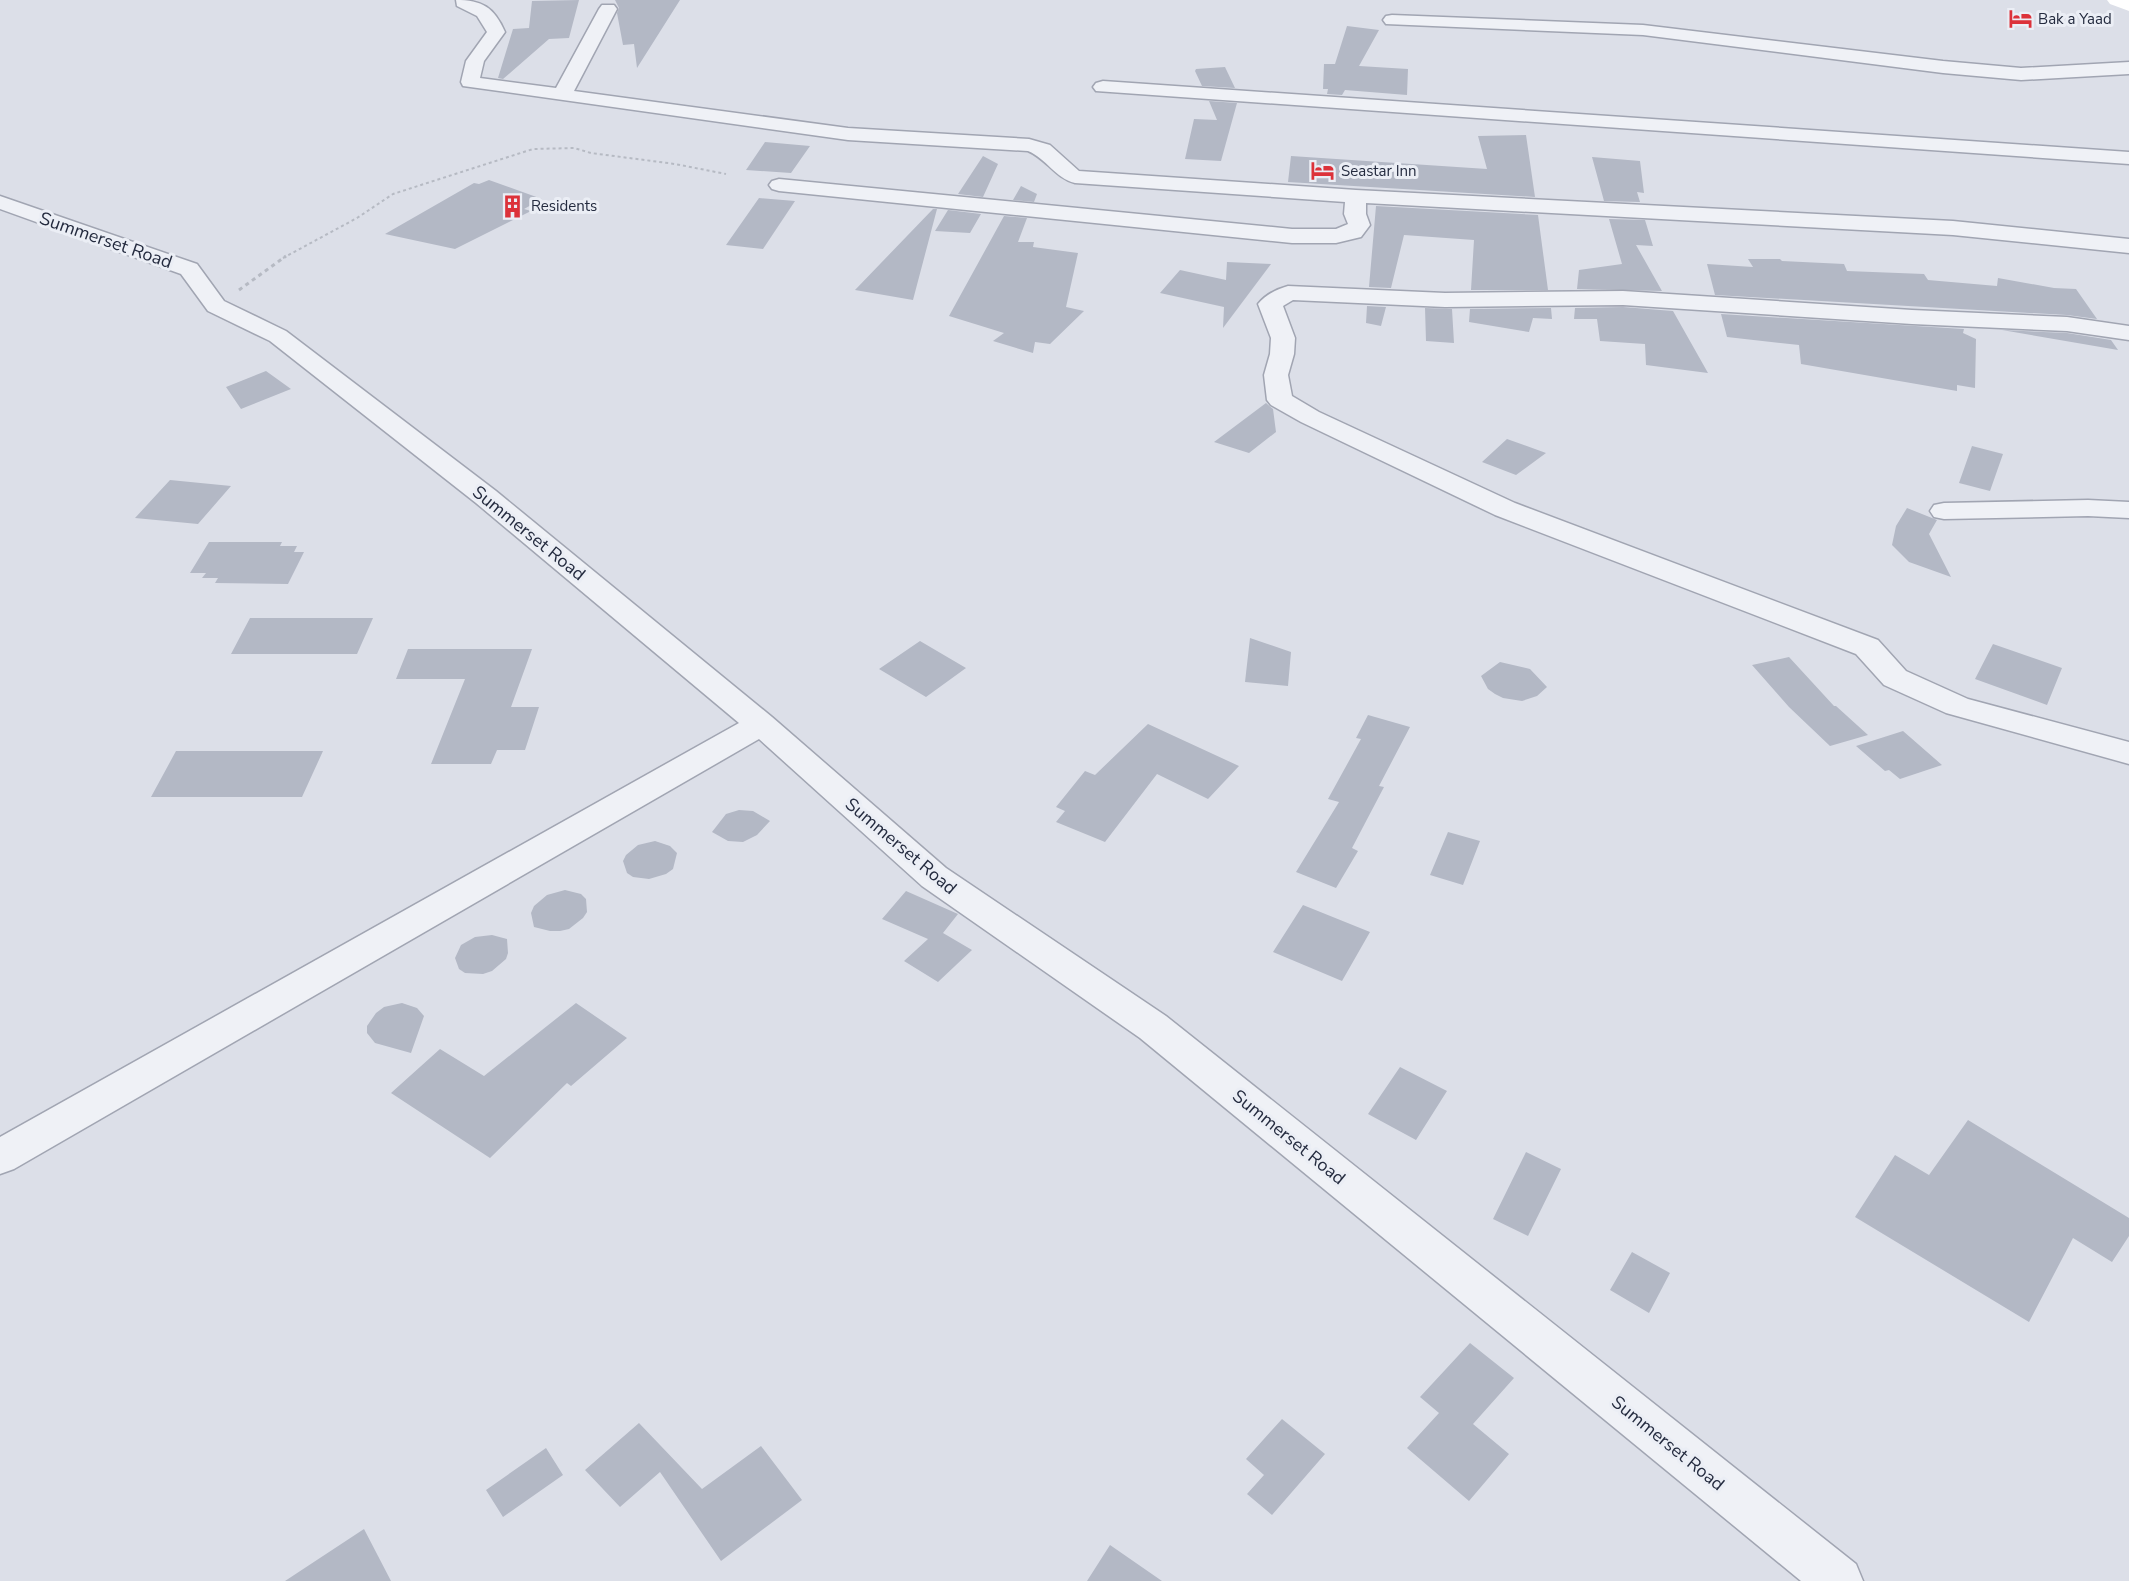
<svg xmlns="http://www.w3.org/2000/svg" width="2129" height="1581" font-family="'Nunito Sans',sans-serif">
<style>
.building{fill:#b3b8c5}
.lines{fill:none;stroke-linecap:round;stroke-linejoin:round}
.street-casing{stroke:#a1a5b2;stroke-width:3}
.path-far1{stroke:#b6bac3;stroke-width:2;stroke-dasharray:3 3;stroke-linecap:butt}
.path{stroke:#b6bac3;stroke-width:3;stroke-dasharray:4 4;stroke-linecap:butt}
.street{fill:#eff1f6;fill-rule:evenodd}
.secondary{fill:#fff;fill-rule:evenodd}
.labels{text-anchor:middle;stroke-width:6;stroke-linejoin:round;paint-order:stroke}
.far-poi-label{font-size:15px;fill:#242b3f;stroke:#ebeef5;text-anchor:start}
.street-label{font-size:18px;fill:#242b3f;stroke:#ebeef5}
</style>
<rect width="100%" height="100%" fill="#dcdfe8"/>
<path class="building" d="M 579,0 L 569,38 L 549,39 L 503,79 L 498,78 L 513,29 L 529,28 L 532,1 Z
M 615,0 L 680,0 L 637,68 L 634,44 L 623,45 L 617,13 L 619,8 Z
M 1347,26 L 1379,30 L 1359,66 L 1408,69 L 1407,95 L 1345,90 L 1342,95 L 1327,94 L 1328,89 L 1323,89 L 1324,64 L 1335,64 Z
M 1225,67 L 1235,88 L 1202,86 L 1195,71 L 1196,69 Z
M 1209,101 L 1237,103 L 1221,161 L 1185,159 L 1194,119 L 1217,120 Z
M 1526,135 L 1535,197 L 1288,182 L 1291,156 L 1487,169 L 1478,136 Z
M 765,142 L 810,146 L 791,173 L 746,170 Z
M 983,156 L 998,164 L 983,197 L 958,194 Z
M 1592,157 L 1640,161 L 1644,193 L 1637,192 L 1640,202 L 1604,201 Z
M 489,180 L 542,199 L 524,209 L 531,211 L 455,249 L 385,234 L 474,183 L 479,184 Z
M 1021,186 L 1037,194 L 1034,202 L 1013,200 Z
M 759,198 L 795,201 L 763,249 L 726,245 Z
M 1376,206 L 1538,215 L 1548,290 L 1471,290 L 1474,240 L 1404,235 L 1391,288 L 1369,287 Z
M 933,209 L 937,209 L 913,300 L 855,290 Z
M 948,210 L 981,214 L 970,233 L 935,231 Z
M 1004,216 L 1027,218 L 1018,242 L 1034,242 L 1033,247 L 1078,253 L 1066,307 L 1084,311 L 1050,344 L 1035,342 L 1033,353 L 993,341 L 1004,333 L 949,316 Z
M 1609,219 L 1645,220 L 1653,246 L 1636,245 L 1662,291 L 1577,289 L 1579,270 L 1622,264 Z
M 1748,259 L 1780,259 L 1782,261 L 1844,264 L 1847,271 L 1924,274 L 1928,280 L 1997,286 L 1998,278 L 2054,288 L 2076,289 L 2097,319 L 2067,315 L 1715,295 L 1707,264 L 1753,267 Z
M 1227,262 L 1271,264 L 1223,328 L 1224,307 L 1160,293 L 1180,270 L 1226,280 Z
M 1367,306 L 1386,307 L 1381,326 L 1366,323 Z
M 1623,307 L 1673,311 L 1708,373 L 1646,365 L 1645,344 L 1600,341 L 1597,319 L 1574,319 L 1575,308 Z
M 1425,308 L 1452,309 L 1454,343 L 1426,341 Z
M 1551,308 L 1552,319 L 1533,318 L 1529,332 L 1469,322 L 1470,309 Z
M 1721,314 L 1964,329 L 1963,333 L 1976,339 L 1975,388 L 1957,385 L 1957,391 L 1801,364 L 1799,345 L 1727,337 Z
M 2002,330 L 2067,333 L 2111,340 L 2118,350 Z
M 266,371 L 291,389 L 241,409 L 226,387 Z
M 1266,403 L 1273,409 L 1276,432 L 1249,453 L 1214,442 Z
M 1507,439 L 1546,453 L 1516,475 L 1482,462 Z
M 1972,446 L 2003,454 L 1990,491 L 1959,483 Z
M 170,480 L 231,486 L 198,524 L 135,518 Z
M 1907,508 L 1937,520 L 1929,534 L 1951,577 L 1909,562 L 1892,545 L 1896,526 Z
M 209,542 L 282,542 L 280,546 L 297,546 L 294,552 L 304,552 L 288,584 L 215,583 L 218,578 L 202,578 L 206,573 L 190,573 Z
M 250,618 L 373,618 L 357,654 L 231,654 Z
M 1250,638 L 1291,652 L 1288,686 L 1245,682 Z
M 920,641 L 966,668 L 926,697 L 879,669 Z
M 1993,644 L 2062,668 L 2047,705 L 1975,679 Z
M 408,649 L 532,649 L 511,707 L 539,707 L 525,750 L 497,750 L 491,764 L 431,764 L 465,679 L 396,679 Z
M 1789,657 L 1834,706 L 1836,706 L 1868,735 L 1830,746 L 1789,707 L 1752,665 Z
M 1500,662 L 1530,669 L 1547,687 L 1537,696 L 1522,701 L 1503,698 L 1495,694 L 1488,689 L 1481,676 Z
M 1368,715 L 1410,727 L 1379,786 L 1384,787 L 1352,848 L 1358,851 L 1336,888 L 1296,872 L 1339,802 L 1328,799 L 1361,739 L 1356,738 Z
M 1148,724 L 1239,766 L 1208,799 L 1157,774 L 1105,842 L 1056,822 L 1065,811 L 1056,807 L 1085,771 L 1095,775 Z
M 1903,731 L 1942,765 L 1900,779 L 1889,770 L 1885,771 L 1856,746 Z
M 176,751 L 323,751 L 302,797 L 151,797 Z
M 739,810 L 753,811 L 770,821 L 757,835 L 743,842 L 728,841 L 712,832 L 726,814 Z
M 1448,832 L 1480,841 L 1463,885 L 1430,875 Z
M 655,841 L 670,846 L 677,853 L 673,869 L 666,874 L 649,879 L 633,877 L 627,873 L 623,861 L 626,855 L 638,845 Z
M 565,890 L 581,894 L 586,899 L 587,912 L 583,918 L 569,929 L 560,931 L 550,931 L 534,927 L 531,913 L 534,906 L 547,895 Z
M 906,891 L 958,914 L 943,933 L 972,950 L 938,982 L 904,961 L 928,939 L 882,919 Z
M 1303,905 L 1370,932 L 1342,981 L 1273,952 Z
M 492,935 L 507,939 L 508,953 L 506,959 L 492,971 L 483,974 L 465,973 L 459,969 L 455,958 L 461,945 L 475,937 Z
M 402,1003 L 417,1008 L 424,1016 L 411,1053 L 375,1043 L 367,1033 L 367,1026 L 376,1013 L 384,1007 Z
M 576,1003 L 627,1038 L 571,1086 L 567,1083 L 490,1158 L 391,1093 L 440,1049 L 484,1076 Z
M 1400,1067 L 1447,1091 L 1416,1140 L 1368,1114 Z
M 1968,1120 L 2129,1218 L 2129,1236 L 2112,1262 L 2073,1238 L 2029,1322 L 1855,1217 L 1895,1155 L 1929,1175 Z
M 1526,1152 L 1561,1169 L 1528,1236 L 1493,1219 Z
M 1632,1252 L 1670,1273 L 1649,1313 L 1610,1290 Z
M 1470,1343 L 1514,1378 L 1473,1424 L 1509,1454 L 1469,1501 L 1407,1448 L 1439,1413 L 1420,1397 Z
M 1282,1419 L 1325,1454 L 1272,1515 L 1247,1494 L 1264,1475 L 1246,1459 Z
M 639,1423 L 702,1489 L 761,1446 L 802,1500 L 721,1561 L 660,1472 L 620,1507 L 585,1470 Z
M 546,1448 L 563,1475 L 503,1517 L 486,1490 Z
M 364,1529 L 391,1581 L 285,1581 Z
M 1110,1545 L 1162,1581 L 1087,1581 Z"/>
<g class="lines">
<defs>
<path id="street" d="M 456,0 C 482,0 494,7 505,32 L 484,61 L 480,78 L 556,88 L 599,9 L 602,5 L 614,5 L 617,9 L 574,91 L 848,128 L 1029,139 L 1050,145 L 1079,171 L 1356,190 L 1953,221 L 2129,239 L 2129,253 L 1953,235 L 1366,203 L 1366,214 L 1370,225 L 1361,237 L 1336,243 L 1292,243 L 779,191 L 772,189 L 769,185 L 772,181 L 779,179 L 1292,229 L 1336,229 L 1348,224 L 1344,214 L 1345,202 L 1075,183 C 1055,178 1047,159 1028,151 L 848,140 L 463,86 L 461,82 L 466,61 L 487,32 L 477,16 L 457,6 Z
M 1392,15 L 1643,25 L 1943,61 L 2021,68 L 2129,62 L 2129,74 L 2021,80 L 1943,73 L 1643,35 L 1386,24 L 1383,20 L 1386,16 Z
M 1103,81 L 2129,152 L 2129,164 L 1096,91 L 1093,87 L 1096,83 Z
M 0,196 L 197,264 L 224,301 L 286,331 L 496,491 L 772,717 L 946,868 L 1166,1016 L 1856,1564 L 1863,1581 L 1801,1581 L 1140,1038 L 922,886 L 759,739 L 14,1169 L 0,1174 L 0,1137 L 739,723 L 476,503 L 270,341 L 208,311 L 181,274 L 0,209 Z
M 1288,286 L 1445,293 L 1623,291 L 1912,310 L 2067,317 L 2129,326 L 2129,340 L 2067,331 L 1912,324 L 1623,305 L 1445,307 L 1293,300 L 1283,306 L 1295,338 L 1294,354 L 1288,375 L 1292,396 L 1319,412 L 1515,503 L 1878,640 L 1906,671 L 1968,699 L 2129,742 L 2129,764 L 1946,713 L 1884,685 L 1856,654 L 1495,515 L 1301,422 L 1271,405 L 1267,400 L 1264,375 L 1270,354 L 1271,338 L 1258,304 C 1265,295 1277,289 1288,286 Z
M 2088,500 L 2129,502 L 2129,518 L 2088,516 L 1944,519 L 1934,517 L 1930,511 L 1934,505 L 1944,503 Z"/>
</defs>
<use href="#street" class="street-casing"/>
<path class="path-far1" d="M 283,258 L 357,218 L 393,194 L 533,149 L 574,148 L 591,153 L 675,164 L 726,174"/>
<path class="path" d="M 239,290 L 286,256"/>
<use href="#street" class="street"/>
<path class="secondary" d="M 2107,0 L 2129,0 L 2129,11 L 2110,4 Z"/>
</g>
<defs>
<symbol id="hotel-bare" viewBox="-9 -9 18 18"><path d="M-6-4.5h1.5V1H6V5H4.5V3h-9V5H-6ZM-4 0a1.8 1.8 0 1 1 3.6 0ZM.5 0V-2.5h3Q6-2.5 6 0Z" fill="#dc323a" stroke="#ebeef5" stroke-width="2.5" paint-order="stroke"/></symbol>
<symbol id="building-bare" viewBox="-9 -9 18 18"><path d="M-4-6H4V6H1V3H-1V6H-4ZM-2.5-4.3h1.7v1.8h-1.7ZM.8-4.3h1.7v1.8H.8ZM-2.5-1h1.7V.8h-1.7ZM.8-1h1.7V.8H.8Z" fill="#dc323a" stroke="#ebeef5" stroke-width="2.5" paint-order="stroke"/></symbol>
</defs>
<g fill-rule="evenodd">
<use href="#hotel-bare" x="2004" y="2" width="33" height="33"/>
<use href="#hotel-bare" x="1306" y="154" width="33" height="33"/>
<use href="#building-bare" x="496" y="190" width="33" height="33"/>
</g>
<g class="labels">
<g class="far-poi-label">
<text x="2038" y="24">Bak a Yaad</text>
<text x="1341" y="176">Seastar Inn</text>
<text x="531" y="211">Residents</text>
</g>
<g class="street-label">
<text transform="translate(106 240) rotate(19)" y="6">Summerset Road</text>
<text transform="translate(529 533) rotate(39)" y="6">Summerset Road</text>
<text transform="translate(901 846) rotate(40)" y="6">Summerset Road</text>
<text transform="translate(1289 1137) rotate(39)" y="6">Summerset Road</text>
<text transform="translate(1668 1443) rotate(39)" y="6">Summerset Road</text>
</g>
</g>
</svg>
